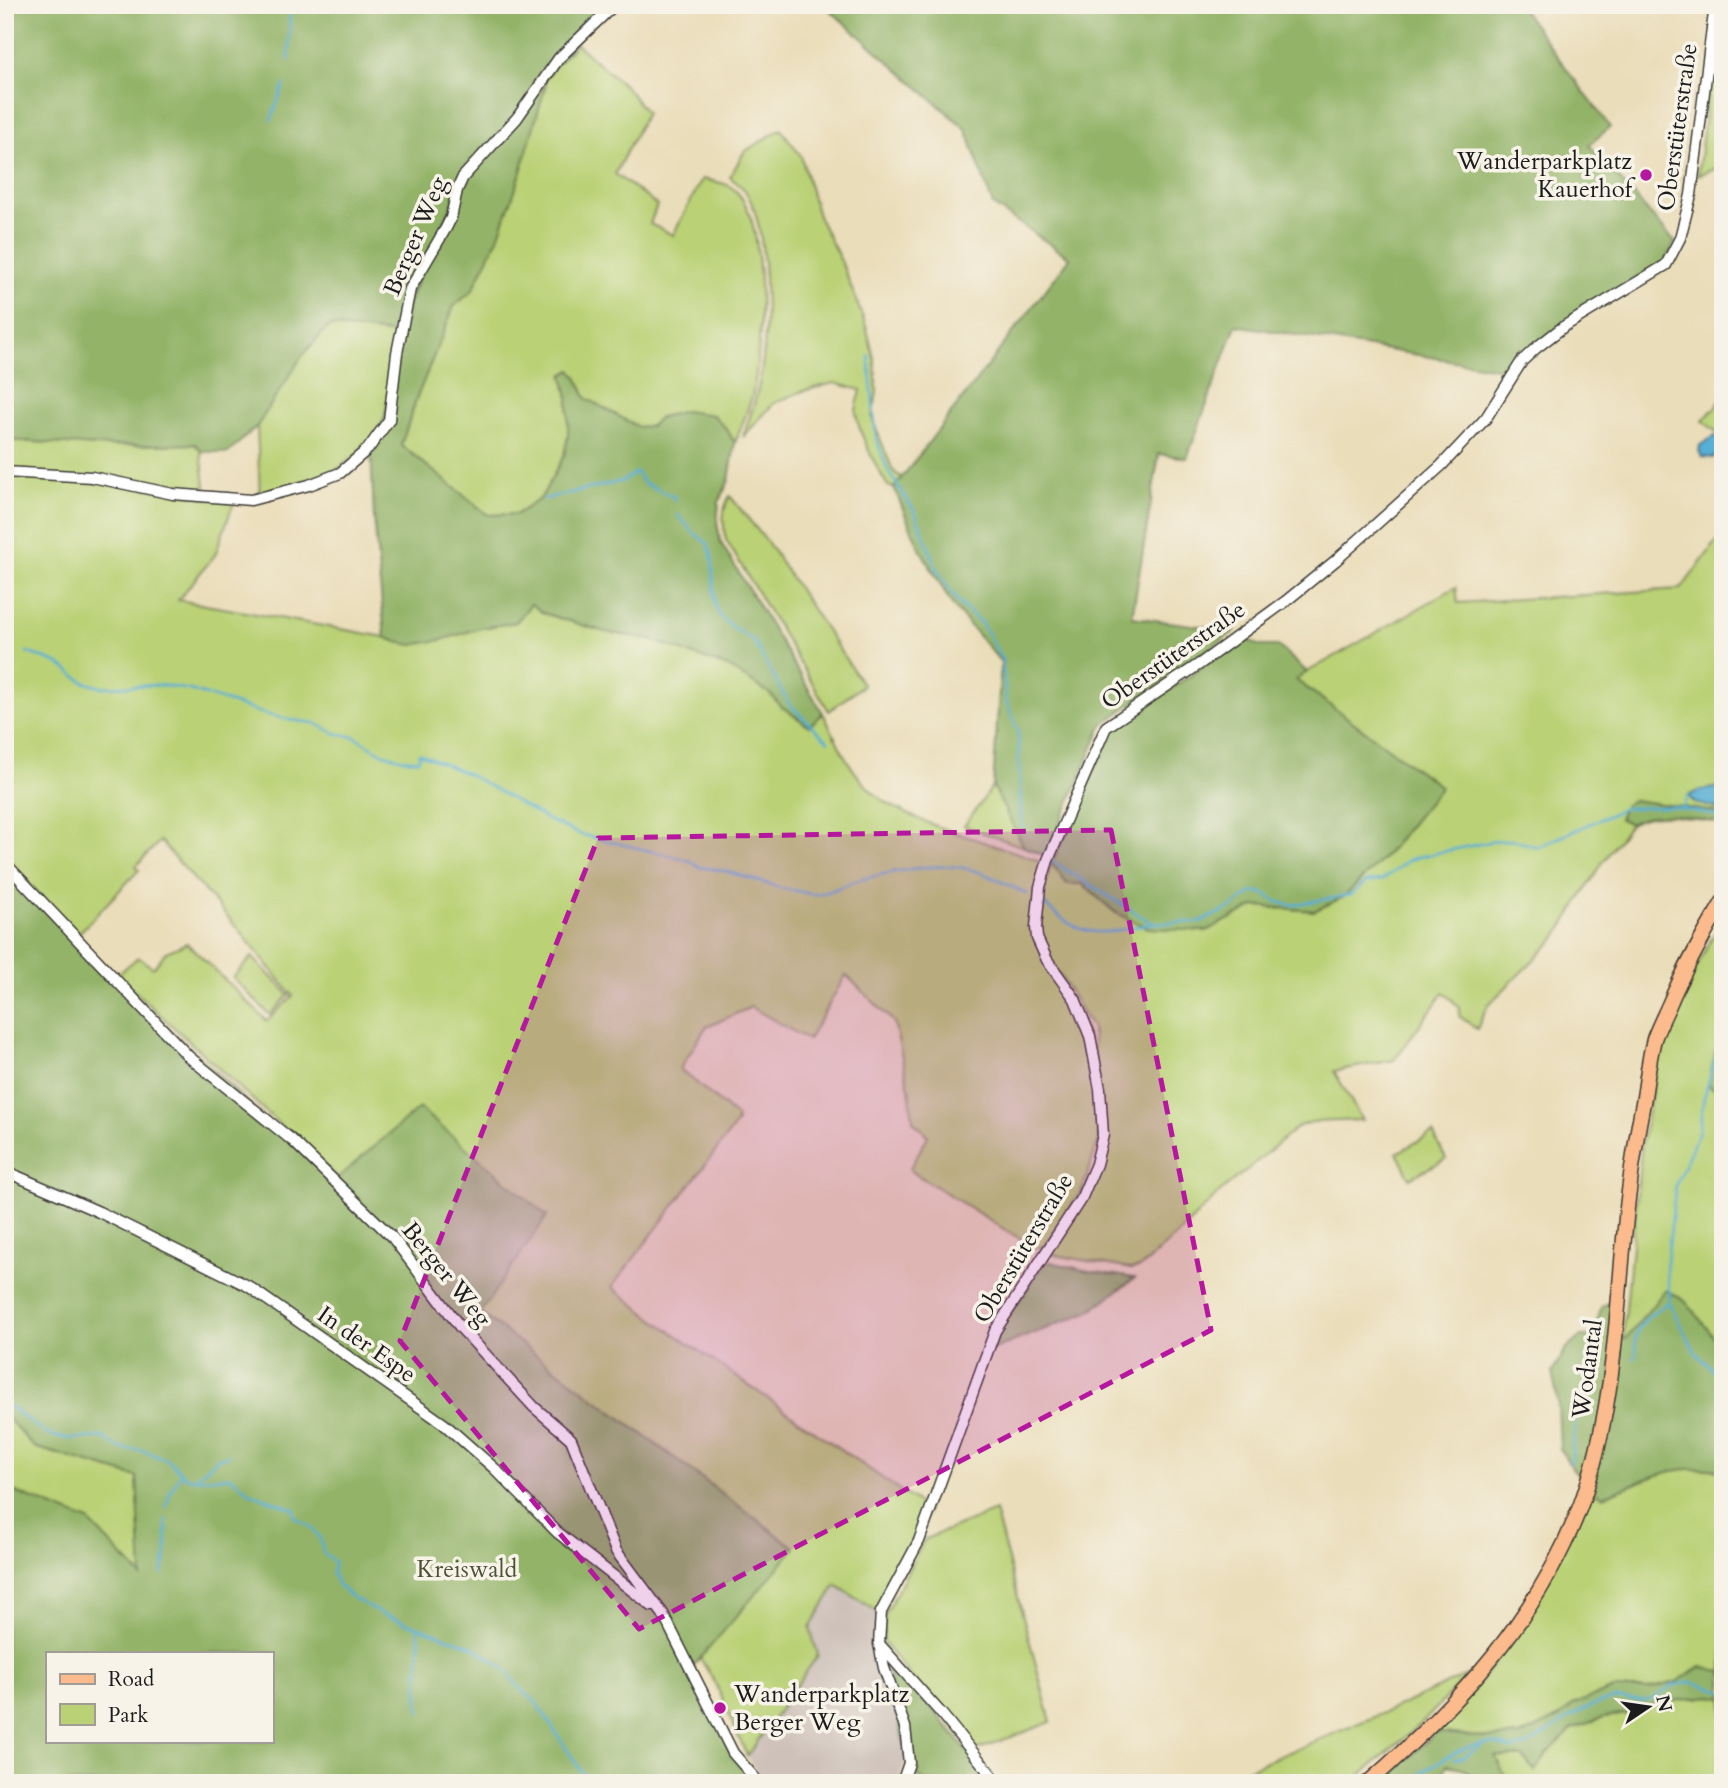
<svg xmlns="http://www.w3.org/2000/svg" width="1728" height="1788" font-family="Cardo,serif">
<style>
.industrial{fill:#cec1b9}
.green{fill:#bad176;stroke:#6b7649;stroke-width:2}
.forest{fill:#93b367;stroke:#586842;stroke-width:2;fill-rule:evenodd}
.water{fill:#56afd4;stroke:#396678;stroke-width:2}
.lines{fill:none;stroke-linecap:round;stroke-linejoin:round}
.stream{stroke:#56afd4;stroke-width:2.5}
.minor-casing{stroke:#3b3934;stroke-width:13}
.major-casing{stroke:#3b3934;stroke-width:17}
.minor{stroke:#fff;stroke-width:10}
.major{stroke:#fbbb8c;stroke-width:14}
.marked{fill:#b5179e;fill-opacity:0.2;stroke:#b5179e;stroke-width:5;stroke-dasharray:14 9;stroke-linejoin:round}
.poi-dot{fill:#b5179e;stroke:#f7f3e8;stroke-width:2.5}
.labels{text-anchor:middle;stroke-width:7;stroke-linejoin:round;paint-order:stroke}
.street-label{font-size:24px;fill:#1c1c1c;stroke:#f7f3e8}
.poi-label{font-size:24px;fill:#1c1c1c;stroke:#f7f3e8;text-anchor:end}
.park-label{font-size:24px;fill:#4b5237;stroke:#f7f3e8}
</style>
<rect width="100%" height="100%" fill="#f7f3e8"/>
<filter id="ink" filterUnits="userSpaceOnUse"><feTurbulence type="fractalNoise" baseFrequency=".0143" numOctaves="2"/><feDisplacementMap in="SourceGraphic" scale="14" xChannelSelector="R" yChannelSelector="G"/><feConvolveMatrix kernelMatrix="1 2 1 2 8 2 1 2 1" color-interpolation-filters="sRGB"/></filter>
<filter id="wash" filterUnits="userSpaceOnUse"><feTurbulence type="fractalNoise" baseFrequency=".00686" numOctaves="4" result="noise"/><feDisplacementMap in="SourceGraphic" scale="28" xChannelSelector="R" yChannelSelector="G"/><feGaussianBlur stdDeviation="1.57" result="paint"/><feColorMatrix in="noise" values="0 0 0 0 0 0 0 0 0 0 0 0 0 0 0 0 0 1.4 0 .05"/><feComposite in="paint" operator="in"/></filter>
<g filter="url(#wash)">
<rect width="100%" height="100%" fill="#eaddb9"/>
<path class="industrial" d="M 836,1585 L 878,1612 L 902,1727 L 906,1761 L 898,1783 L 766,1783 L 760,1778 L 747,1756 L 818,1655 L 810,1628 Z"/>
<path class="green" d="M 1718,5 L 1723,5 L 1723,166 L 1698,175 Z
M 576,44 L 626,87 L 646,113 L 615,174 L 657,205 L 650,224 L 673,235 L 702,179 C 715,182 727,182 736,191 C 769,223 762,349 753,392 C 749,409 741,427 735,443 L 726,428 L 660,417 L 651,426 L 638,427 L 586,398 L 577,377 L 563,375 L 568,397 L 568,436 L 564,456 L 541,498 L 518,514 L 488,515 L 401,445 L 417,397 L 454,306 L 472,291 L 518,182 L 547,75 Z
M 781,129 L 801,156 L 818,216 L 841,261 L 866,326 L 875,362 L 877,392 L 872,418 L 893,471 L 902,478 L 894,488 L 888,486 C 877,469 857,430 856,412 C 856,405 860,397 861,390 L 834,383 L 800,392 L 774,403 L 743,437 C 750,416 758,396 761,374 C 768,330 770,230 746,192 C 742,186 735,182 730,177 L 744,152 Z
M 329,326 L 397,334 L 386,417 L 366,448 L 329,475 L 260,495 L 257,426 L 304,353 Z
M 1723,398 L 1723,433 L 1721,436 L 1703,421 Z
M 5,440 L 98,446 L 196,444 L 201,451 L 206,494 L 5,471 Z
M 5,476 L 91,479 L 234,502 L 215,555 L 178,600 L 385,637 L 397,642 L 516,622 L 531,604 L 543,613 L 605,632 L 645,638 L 729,667 L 769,693 L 781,706 L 809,726 L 823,713 C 837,741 850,773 875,794 C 910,824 990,842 1035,859 L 1042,864 L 1034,929 L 1086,1032 L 1099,1106 L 1098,1143 L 1083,1188 L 1045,1246 L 1037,1248 L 1012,1234 L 911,1171 L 910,1168 L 928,1136 L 913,1121 L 909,1088 L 894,1022 L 846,975 L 808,1040 L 751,1007 L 706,1027 L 680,1069 L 736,1116 L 737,1123 L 612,1287 L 652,1318 L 928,1510 C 914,1546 892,1576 878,1612 L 836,1585 L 810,1628 L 818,1655 L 747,1756 L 716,1684 L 700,1658 L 795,1548 L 479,1313 L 547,1216 L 338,1178 L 117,975 L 138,957 L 153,968 L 166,952 L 187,943 L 267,1021 L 293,996 L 234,924 L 160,841 L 136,866 L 139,870 L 78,934 L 5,861 Z
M 730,496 L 768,543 L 863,685 L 829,711 L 726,540 C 723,524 721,510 730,496 Z
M 1723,533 L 1723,813 L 1633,800 L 1619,818 L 1630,824 L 1603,862 L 1556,938 L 1488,1005 L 1477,1029 L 1459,1016 L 1460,1008 L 1444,992 L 1394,1060 L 1334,1071 L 1362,1120 L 1312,1122 L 1299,1126 L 1218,1194 L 1178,1234 L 1140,1268 L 1131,1269 L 1050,1254 L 1101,1161 L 1092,1028 L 1049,957 L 1040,936 L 1041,904 L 1051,863 L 1082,884 L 1116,913 L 1206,931 L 1255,906 L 1314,911 L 1344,897 L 1385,857 L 1440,787 L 1295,679 L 1456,587 L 1458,603 L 1681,589 Z
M 993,786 L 1024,847 L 964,826 Z
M 1723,917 L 1723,1046 L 1716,1051 L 1708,1085 L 1723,1095 L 1723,1349 L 1687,1303 L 1623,1339 L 1642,1143 L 1660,1050 L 1693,974 Z
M 252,957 L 289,995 L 270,1015 L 233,978 Z
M 1433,1133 L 1446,1159 L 1410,1178 L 1397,1153 Z
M 5,1415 L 34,1447 L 137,1477 L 143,1578 L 89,1521 L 5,1488 Z
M 1703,1468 L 1723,1471 L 1723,1673 L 1701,1667 L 1676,1682 L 1648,1689 L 1614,1689 L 1574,1704 L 1558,1718 L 1520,1736 L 1486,1738 L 1436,1732 L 1466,1699 L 1505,1649 L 1593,1491 L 1603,1496 L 1674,1469 Z
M 995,1511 L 1051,1722 L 974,1751 L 883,1643 L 885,1614 L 925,1539 Z
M 1469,1674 L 1422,1723 L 1351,1783 L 1215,1783 L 1395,1708 Z
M 1710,1696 L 1723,1698 L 1723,1783 L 1508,1783 L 1495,1756 L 1523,1757 L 1535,1771 L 1548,1753 L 1572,1729 L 1604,1717 L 1636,1713 L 1659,1703 Z"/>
<path class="forest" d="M 5,5 L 611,5 L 574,42 L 516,116 L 461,175 L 448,218 L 429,251 L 397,334 L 329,326 L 304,353 L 257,426 L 228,453 L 201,451 L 195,444 L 98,446 L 5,440 Z
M 824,5 L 1519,5 L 1610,127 L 1589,145 L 1675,242 L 1665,263 L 1532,347 L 1509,370 L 1236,325 L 1187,458 L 1159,454 L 1132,617 L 1235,631 L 1103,724 L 1046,856 L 1024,847 L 993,786 L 1001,662 L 953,606 L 920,549 L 894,488 L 1070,258 L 993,205 L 966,129 Z
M 546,84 L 518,182 L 497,240 L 472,291 L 454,306 L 417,397 L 401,445 L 488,515 L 517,514 L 541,498 L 564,456 L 568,436 L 568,397 L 563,375 L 571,370 L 577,377 L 586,398 L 638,427 L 651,426 L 660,417 L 685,411 L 713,415 L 726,428 L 735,443 L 729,480 L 719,502 L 717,523 L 721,543 L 823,713 L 809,726 L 781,706 L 769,693 L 728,667 L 645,638 L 605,632 L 543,613 L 531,604 L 516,622 L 481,628 L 441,640 L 412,645 L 397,642 L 385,637 L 374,518 L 371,449 L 380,438 L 411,292 L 464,179 Z
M 1245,638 L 1260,646 L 1278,646 L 1307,672 L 1296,680 L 1441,787 L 1385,856 L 1344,897 L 1314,911 L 1255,906 L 1206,931 L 1148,928 L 1116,913 L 1082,884 L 1067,884 L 1051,863 L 1066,835 L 1110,731 Z
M 1633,800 L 1723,813 L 1723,824 C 1695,819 1655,808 1630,824 L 1619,818 L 1625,805 Z
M 5,866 L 113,977 L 333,1182 L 419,1108 L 547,1216 L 480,1313 L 795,1548 L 692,1668 L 732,1755 L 756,1783 L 5,1783 L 5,1488 L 89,1521 L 142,1577 L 137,1477 L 34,1447 L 5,1415 ZM 47,1653 L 271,1653 L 271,1741 L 47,1741 Z
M 1723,1046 L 1723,1095 L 1708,1085 L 1716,1051 Z
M 1046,1261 L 1084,1270 L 1135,1278 L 1088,1312 L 992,1350 L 998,1332 Z
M 1665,1290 L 1686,1301 L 1723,1349 L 1723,1471 C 1674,1462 1648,1479 1603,1496 L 1593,1491 L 1572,1468 L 1560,1449 L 1558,1401 L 1552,1373 L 1566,1349 L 1581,1336 L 1593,1336 L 1602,1306 L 1612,1302 L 1612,1336 L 1626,1339 Z
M 883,1651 L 995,1783 L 926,1783 L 910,1769 Z
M 1701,1667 L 1722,1671 L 1723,1698 L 1710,1696 L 1659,1703 L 1636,1713 L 1604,1717 L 1572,1729 L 1548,1753 L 1535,1771 L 1523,1757 L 1495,1756 L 1508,1783 L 1483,1783 L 1462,1768 L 1447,1765 L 1439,1783 L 1401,1783 L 1395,1771 L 1436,1732 L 1486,1738 L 1520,1736 L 1558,1718 L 1574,1704 L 1614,1689 L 1648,1689 L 1676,1682 Z"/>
<path class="water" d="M 1715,436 L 1723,438 L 1723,451 L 1713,458 L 1702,457 L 1699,451 L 1700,445 Z
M 1723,787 L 1723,810 L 1695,803 L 1688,796 L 1700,790 Z"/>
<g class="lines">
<path class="stream" d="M 436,5 L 449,10 L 505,8
M 289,60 L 290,5
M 271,120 L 284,85
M 869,356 L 876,438 L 888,471 L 915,512 L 937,570 L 958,602 L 982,624 L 1002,660 L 1006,701 L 1018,731 L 1021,821 L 1023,827
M 544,499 L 623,481 L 636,472 L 644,483 L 674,497 L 675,501
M 678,515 L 692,531 L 708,544 L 712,557 L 715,606 L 720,616 L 733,628 L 753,640 L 789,704 L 828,741
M 27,652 L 59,664 L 84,682 L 100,687 L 161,685 L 190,690 L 265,714 L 290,720 L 315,723 L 334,733 L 355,737 L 384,754 L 408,760 L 419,760 L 419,753 L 470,775 L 548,820 L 579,834 L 688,860 L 699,867 L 725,871 L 788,890 C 799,889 807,896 818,894 C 832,892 846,884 859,880 C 889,872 925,864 956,867 C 981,869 1005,884 1027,894
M 1682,808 L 1688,796
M 1050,860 L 1152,923 L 1199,922 L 1231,908 L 1253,892 L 1263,893 L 1278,902 L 1291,905 L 1351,895 L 1366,882 L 1382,880 L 1409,860 L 1418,857 L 1494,841 L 1513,840 L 1538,847 L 1625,808 L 1673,807 L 1723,817
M 1043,903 C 1084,941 1100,935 1152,923
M 1723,1030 L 1704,1098 L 1698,1134 L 1676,1184 L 1666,1270 L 1670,1297 L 1668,1302 L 1696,1353 L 1723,1380
M 1634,1359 L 1637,1354 C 1628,1330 1650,1315 1668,1302
M 5,1403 L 45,1433 L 53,1436 L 72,1439 L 102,1437 L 119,1448 L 143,1451 L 168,1460 L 185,1476 L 192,1479 L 231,1477 L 251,1493 L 294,1509 L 295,1517 L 312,1528 L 320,1538 L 324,1554 L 335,1563 L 332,1572 L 338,1585 L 350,1596 L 382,1614 L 474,1647 L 504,1668 L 523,1692 L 535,1701 L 589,1783
M 1571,1463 L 1576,1414 L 1580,1409
M 195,1478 L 217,1459 L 229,1455
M 166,1507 L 170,1493 L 181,1473
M 162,1574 L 167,1553 L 166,1519
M 418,1629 C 423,1657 414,1685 420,1712
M 1454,1759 L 1464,1757 L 1482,1745
M 1409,1783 C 1435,1763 1477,1731 1510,1749 L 1529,1745 L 1575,1714 L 1601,1702 L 1615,1699 L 1644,1701 L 1653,1699 L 1674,1685 L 1692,1682 L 1723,1691"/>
</g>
</g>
<g filter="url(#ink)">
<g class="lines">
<defs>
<path id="minor" d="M 5,472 L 92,477 L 173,494 L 251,500 L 309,485 L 340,473 L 368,449 L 389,420 L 397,353 L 410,289 L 446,228 L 451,218 L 457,190 L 463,177 L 517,118 L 559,58 L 614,5
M 5,863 L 189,1057 L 293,1141 L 393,1238 L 460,1327 L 534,1407 L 571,1439 L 616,1551 L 663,1614 L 733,1753 L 759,1783
M 5,1171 L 99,1212 L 248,1286 L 444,1424 L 494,1468 L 557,1532 L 652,1606
M 881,1646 L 940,1712 L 998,1783
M 902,1783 L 909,1763 L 905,1727 L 884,1668 L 879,1644 L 881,1612 L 919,1541 L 995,1331 L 1082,1197 L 1096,1164 L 1103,1135 L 1100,1089 L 1090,1036 L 1075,999 L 1047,960 L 1037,938 L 1036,927 L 1040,887 L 1048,860 L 1106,727 L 1201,663 L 1286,601 L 1335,561 L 1441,466 L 1486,418 L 1522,361 L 1536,348 L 1563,327 L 1666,265 L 1680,238 L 1691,195 L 1715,5"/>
<path id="major" d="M 1368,1783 C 1457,1705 1540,1617 1581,1504 C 1612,1418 1616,1328 1624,1238 C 1628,1191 1635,1143 1644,1097 C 1647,1078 1649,1058 1654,1039 C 1658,1028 1664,1016 1669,1005 C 1684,969 1703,936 1723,902"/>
</defs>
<use href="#minor" class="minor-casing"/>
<use href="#major" class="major-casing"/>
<use href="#minor" class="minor"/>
<use href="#major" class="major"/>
</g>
</g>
<path class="marked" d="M 1111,830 L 1211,1330 L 639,1629 L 400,1341 L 598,838 Z"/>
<g class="poi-dot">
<circle cx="1646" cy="175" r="7"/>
<circle cx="720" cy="1708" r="7"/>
</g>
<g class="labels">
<g class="street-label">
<text transform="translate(1677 127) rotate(-82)" y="8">Oberstüterstraße</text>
<text transform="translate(415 236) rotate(-67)" y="8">Berger Weg</text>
<text transform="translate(1173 655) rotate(-35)" y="8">Oberstüterstraße</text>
<text transform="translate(1023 1248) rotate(-59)" y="8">Oberstüterstraße</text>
<text transform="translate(447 1274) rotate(51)" y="8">Berger Weg</text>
<text transform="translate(367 1344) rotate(35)" y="8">In der Espe</text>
<text transform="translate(1587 1369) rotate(-82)" y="8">Wodantal</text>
</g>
<g class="poi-label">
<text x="1632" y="169">Wanderparkplatz<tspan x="1632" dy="28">Kauerhof</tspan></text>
<text x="734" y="1702" text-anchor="start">Wanderparkplatz<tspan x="734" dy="28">Berger Weg</tspan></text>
</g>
<g class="park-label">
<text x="467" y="1577">Kreiswald</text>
</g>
</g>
<rect width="1728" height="1788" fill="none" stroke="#f7f3e8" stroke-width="28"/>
<rect x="46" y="1652" width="228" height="91" fill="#f7f3e8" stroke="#9f9d96" stroke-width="2"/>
<rect x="60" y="1674" width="35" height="10" fill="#fbbb8c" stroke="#9f9d96" stroke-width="2"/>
<text x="108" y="1686" font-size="21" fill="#1c1c1c">Road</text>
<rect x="60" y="1704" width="35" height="21" fill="#bad176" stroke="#9f9d96" stroke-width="2"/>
<text x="108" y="1722" font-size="21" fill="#1c1c1c">Park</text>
<g transform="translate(1648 1707) rotate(77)" stroke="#f7f3e8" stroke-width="5" paint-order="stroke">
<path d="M0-5L12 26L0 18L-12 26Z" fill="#1c1c1c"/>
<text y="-10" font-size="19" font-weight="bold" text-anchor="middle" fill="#1c1c1c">N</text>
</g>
</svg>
